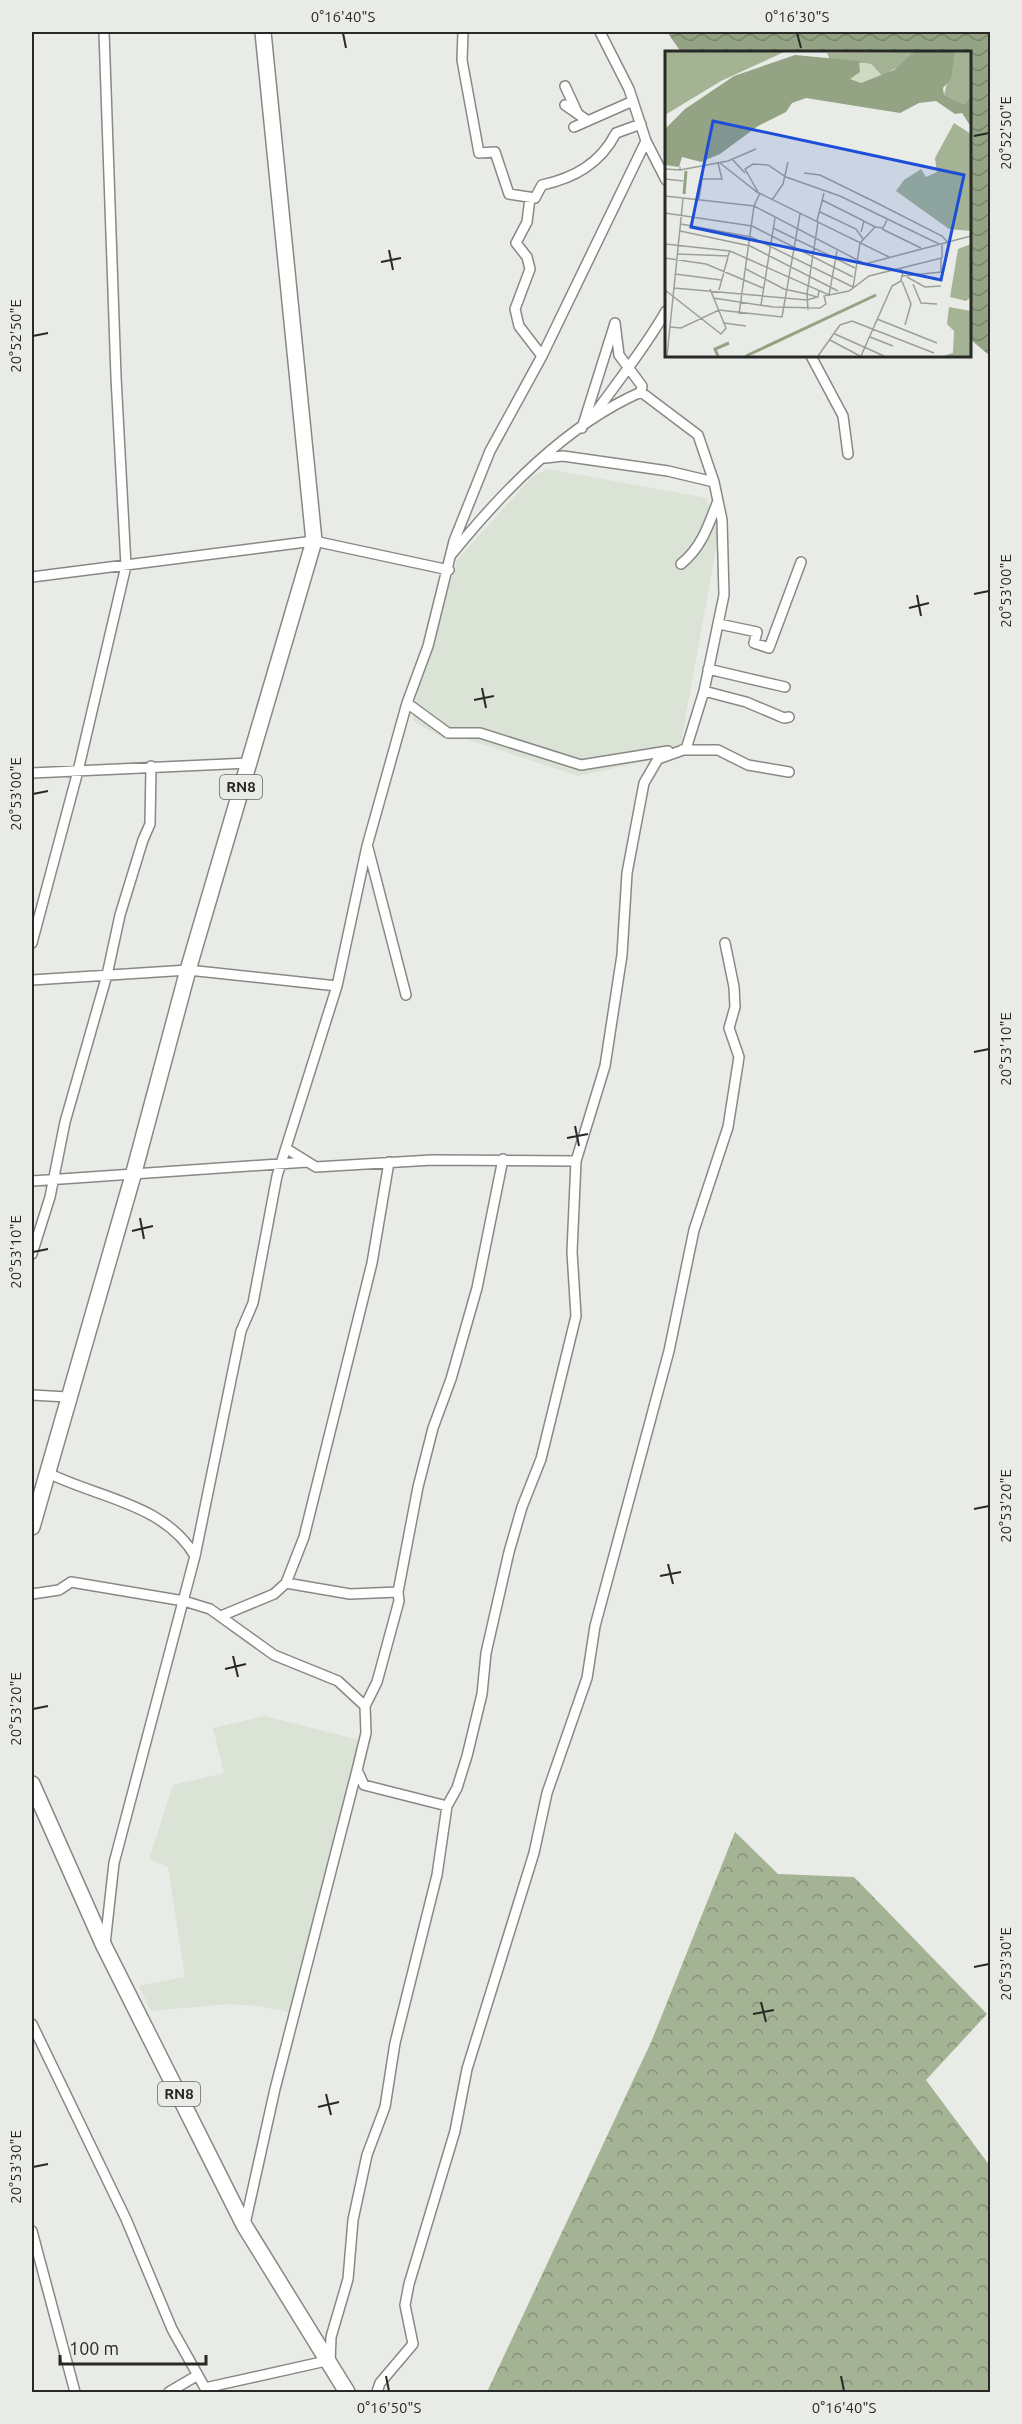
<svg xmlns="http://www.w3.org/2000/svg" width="1022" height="2424" font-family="Ubuntu,sans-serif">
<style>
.built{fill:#dbe2d6}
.forest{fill:url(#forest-crowns)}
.water{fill:url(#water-waves)}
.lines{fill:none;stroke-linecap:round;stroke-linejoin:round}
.street-casing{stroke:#878984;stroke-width:12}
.primary-casing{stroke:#878984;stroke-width:18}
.street{stroke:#fff;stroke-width:9}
.primary{stroke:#fff;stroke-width:15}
.ticks{fill:none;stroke:#282927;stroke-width:2}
.labels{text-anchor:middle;stroke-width:5;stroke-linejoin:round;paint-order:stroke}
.shield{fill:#e9ece6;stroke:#626460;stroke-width:1.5}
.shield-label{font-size:15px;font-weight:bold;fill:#282927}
.inset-river{fill:none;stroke:#93a384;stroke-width:3}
.inset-road{fill:none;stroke:#9c9e9a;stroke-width:1.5}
.view{fill:#1d4ed8;fill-opacity:0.15;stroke:#1d4ed8;stroke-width:3}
.inset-edge{fill:none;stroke:#282927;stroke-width:3}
.neatline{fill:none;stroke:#282927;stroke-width:2}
.ticks-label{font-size:15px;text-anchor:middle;fill:#282927}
</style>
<defs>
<pattern id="forest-crowns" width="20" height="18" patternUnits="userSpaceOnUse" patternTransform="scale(1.5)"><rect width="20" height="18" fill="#a3b394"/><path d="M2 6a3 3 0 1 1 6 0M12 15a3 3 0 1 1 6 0" fill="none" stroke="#859279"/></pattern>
<pattern id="water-waves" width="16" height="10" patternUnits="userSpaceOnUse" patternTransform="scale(1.5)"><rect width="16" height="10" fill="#93a384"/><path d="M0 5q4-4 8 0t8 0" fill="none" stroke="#78856c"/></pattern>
</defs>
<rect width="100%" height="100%" fill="#e9ece6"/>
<path class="built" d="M 548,469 L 706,498 L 719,532 L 679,754 L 578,776 L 466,739 L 443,738 L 413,721 L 413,708 L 457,560 L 532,477 Z
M 265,1716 L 359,1740 L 290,2012 L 258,2006 L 229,2004 L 151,2011 L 139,1986 L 185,1977 L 168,1867 L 149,1859 L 173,1785 L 224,1773 L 213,1728 Z"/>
<path class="forest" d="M 735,1832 L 778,1874 L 854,1877 L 987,2014 L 926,2080 L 990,2166 L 990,2392 L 487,2392 L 652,2040 Z"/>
<path class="water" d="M 667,32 L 990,32 L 990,356 L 970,339 L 970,52 L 681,52 Z"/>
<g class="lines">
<defs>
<path id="street" d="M 463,32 L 462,60 L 479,153 L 495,152 L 509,194 L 535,198 L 542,185 C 574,178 600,164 616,133 L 641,124
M 600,32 L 629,89 L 646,141 L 666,180
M 565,86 L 577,112
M 565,105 L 588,121
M 574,127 L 633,101
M 530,198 L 527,222 L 516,243 L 527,257 L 530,269 L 515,309 L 519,326 L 542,356
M 811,356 L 843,416 L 848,454
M 593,416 C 618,381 645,348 666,311
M 582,428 L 615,323 L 619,355 L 642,386 L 641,392
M 545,458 L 563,456 L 668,471 L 714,482
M 681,564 C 701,548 708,527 717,503
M 32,577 L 314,541 L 449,570
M 719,624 L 757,632 L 754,643 L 769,648 L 801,562
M 708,669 L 785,687
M 704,691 L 746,702 L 784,718 L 789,717
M 407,703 L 448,733 L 480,733 L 581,765 L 668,751
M 682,750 L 718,750 L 748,765 L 789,772
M 32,773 L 249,763
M 368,848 L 406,995
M 32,943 L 78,771 L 126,566 L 116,377 L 104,32
M 32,980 L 188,970 L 337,986
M 287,1149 L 316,1167 L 432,1160 L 576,1161
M 32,1181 L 307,1162
M 32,1254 L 50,1197 L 65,1122 L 107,975 L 120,915 L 143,840 L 150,824 L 151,766
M 32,1395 L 67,1397
M 46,1472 C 97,1498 164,1503 195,1556
M 286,1583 L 350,1594 L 398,1592 L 399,1601 L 377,1682 L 365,1706
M 398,1592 L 418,1487 L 433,1428 L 451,1379 L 477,1288 L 503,1159
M 32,1594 L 59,1590 L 71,1582 L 184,1601 L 210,1609 L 274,1655 L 338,1681 L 365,1706 L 366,1733 L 357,1770 L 364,1785 L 447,1806
M 221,1616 L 274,1594 L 286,1583 L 304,1537 L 372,1263 L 389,1162
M 105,1944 L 114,1863 L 195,1556 L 241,1331 L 253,1303 L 277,1176 L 337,986 L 367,846 L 407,703 L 428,646 L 454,541 L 490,451 L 542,356 L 646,141
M 32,2024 L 126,2219 L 172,2329 L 205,2388 L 326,2361
M 245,2224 L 275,2089 L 357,1770
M 32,2231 L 75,2392
M 330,2362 L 331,2337 L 348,2279 L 353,2220 L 367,2155 L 385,2107 L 395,2043 L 437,1875 L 447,1806 L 457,1788 L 467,1756 L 482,1694 L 486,1653 L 509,1552 L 522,1507 L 541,1459 L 576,1316 L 572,1252 L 576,1161 L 605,1066 L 622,955 L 627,873 L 644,783 L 658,759 L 686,749 L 704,691 L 724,595 L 722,520 L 714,482 L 698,435 L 641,392 C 566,425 502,492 451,555
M 169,2392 L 198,2375
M 377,2392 L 380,2383 L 413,2344 L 405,2305 L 409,2284 L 455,2131 L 467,2069 L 534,1853 L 547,1793 L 587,1678 L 595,1626 L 669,1351 L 694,1230 L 728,1127 L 739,1057 L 729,1028 L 735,1007 L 734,987 L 725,943"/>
<path id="primary" d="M 32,1527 L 134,1172 L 188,970 L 314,541 L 263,32
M 32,1784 L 104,1946 L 244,2225 L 347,2392"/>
</defs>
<use href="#street" class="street-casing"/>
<use href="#primary" class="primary-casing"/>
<use href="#street" class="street"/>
<use href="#primary" class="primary"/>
</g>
<path class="ticks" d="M 343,33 L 346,48M 797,33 L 801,48M 974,136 L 989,133M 389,250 L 393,270M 381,262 L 401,258M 33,336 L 48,333M 974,594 L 989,591M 917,595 L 921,616M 909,608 L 929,603M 482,688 L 486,708M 474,700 L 494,696M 33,794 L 48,791M 974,1052 L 989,1049M 575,1126 L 579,1146M 567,1138 L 588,1134M 140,1218 L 144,1239M 132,1231 L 153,1226M 33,1252 L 48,1249M 974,1509 L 989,1506M 668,1564 L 673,1584M 660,1576 L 681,1572M 233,1656 L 238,1677M 225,1669 L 246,1664M 33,1709 L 48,1706M 974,1967 L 989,1964M 761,2002 L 766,2022M 753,2014 L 774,2010M 326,2094 L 331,2115M 318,2107 L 339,2102M 33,2167 L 48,2164M 386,2376 L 389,2391M 841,2376 L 844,2391"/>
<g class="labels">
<g class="shield">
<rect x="220" y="775" width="42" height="24" rx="4.5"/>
<rect x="158" y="2082" width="42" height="24" rx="4.5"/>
</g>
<g class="shield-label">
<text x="241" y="792">RN8</text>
<text x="179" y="2099">RN8</text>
</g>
</g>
<g transform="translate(665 51)">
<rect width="306" height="306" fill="#e9ece6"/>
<path d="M 0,1 L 119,1 L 56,30 L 0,64 ZM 249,1 L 240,12 L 217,25 L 206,13 L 165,9 L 162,2 ZM 290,1 L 306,1 L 306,45 L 299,53 L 279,44 ZM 289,72 L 306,83 L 306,180 L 284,178 L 231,140 L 239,129 L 256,118 L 261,126 L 272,121 L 270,107 ZM 306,193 L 306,246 L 301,250 L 285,246 L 293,198 ZM 284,256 L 306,260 L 306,305 L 278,305 L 288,302 L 289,280 L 282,273 Z" fill="#a3b394"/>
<path d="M 194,12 L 206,13 L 217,25 L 196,32 L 184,28 L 192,21 Z" fill="#cedbc2"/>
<path d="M 249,1 L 290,1 L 286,28 L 278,37 L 279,44 L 299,53 L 306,45 L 306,76 L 297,62 L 290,63 L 271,50 L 254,52 L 235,62 L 141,47 L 127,52 L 121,61 L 93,75 L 55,103 L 36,111 L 17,106 L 14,116 L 0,114 L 0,78 L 20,58 L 69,25 L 130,4 L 194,10 L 195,21 L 185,28 L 196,32 L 229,19 Z" fill="#93a384"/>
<path class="inset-river" d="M 19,143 L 21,120M 53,305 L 50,298 L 64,292M 81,305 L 211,244"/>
<path class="inset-road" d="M 67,108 L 80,122M 55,112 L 92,141 L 224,206M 0,118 L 15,119 L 15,116M 15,119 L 63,110 L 91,98M 139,122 L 155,124 L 212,152 L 277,185 L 285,194M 0,128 L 18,130M 37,128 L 57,128 L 53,112M 93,141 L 80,118 L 88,113 L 103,114 L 121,126 L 175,145 L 274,193M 0,145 L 89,155 L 200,213 L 306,185M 34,148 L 39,115M 107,149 L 118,133 L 123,111M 157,149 L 199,170M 155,161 L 191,178 L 198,188M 0,162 L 87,175 L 188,226M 152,170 L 159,142M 16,173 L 86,186 L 188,236M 108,177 L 190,217M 217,178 L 256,197M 15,180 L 85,195 L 173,240M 196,181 L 199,170 L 210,176M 0,193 L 65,200 L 164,244 L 172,200M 12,203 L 63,205 L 65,200M 0,207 L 41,213 L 98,237M 236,217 L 238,225 L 276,221 L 276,208M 81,218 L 119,238 L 142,243 L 153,171M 10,223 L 56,229M 242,226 L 260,236 L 276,235M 237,230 L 246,253 L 240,274M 248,233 L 256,252 L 272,253M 9,237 L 142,249 L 153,246 L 154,240M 188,237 L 195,192 L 210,176 L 218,177 L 222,169M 0,239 L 56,283 L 61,277 L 45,238M 54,239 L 63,206M 48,247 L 108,256 L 155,257 L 161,253 L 159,245 L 184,240 L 204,225 L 277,207 L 277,194M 96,254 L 110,167M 143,259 L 142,243 L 152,246M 74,263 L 89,155 L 95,142M 212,268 L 272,292M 59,272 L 81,275M 5,276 L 16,277 L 54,259 L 117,266 L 135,163M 170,283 L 219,305M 205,286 L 228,295M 165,289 L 195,305M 2,305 L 18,148M 153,305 L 175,274 L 187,270 L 269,302M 196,305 L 227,235 L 236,230 L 237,224"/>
<path class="view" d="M 48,70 L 299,124 L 276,229 L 26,176 Z"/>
<rect width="306" height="306" class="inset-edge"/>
</g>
<rect width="1022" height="2424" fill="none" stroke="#e9ece6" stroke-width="66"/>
<path d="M60 2355v9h146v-9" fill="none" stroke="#282927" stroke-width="3"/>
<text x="69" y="2355" font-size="18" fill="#282927" stroke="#e9ece6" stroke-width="4.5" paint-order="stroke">100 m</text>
<rect x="33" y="33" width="956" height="2358" class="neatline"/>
<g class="ticks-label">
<text x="343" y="22">0°16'40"S</text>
<text x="797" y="22">0°16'30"S</text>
<text transform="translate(1006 133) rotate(-90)" y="5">20°52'50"E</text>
<text transform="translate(16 336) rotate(-90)" y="5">20°52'50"E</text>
<text transform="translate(1006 591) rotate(-90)" y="5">20°53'00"E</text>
<text transform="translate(16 794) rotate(-90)" y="5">20°53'00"E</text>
<text transform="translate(1006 1049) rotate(-90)" y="5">20°53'10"E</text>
<text transform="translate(16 1252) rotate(-90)" y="5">20°53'10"E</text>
<text transform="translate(1006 1506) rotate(-90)" y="5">20°53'20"E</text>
<text transform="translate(16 1709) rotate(-90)" y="5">20°53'20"E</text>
<text transform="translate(1006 1964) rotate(-90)" y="5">20°53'30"E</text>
<text transform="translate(16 2167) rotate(-90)" y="5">20°53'30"E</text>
<text x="389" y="2413">0°16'50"S</text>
<text x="844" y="2413">0°16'40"S</text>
</g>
</svg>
